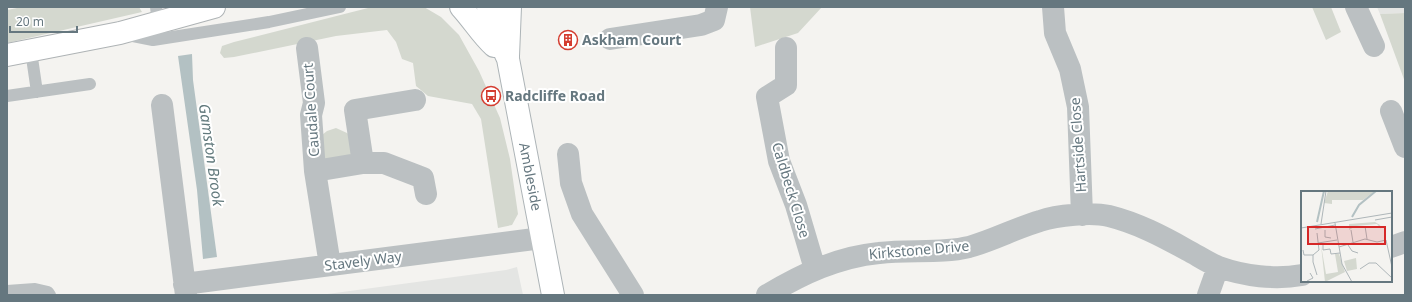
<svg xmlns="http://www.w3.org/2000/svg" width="1412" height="302" font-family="'Noto Sans',sans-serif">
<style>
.built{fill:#e4e5e3}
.green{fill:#d4d8cf}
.water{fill:#b3c1c3}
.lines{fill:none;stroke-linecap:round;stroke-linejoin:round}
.secondary-casing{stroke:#adb4b7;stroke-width:24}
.highway-casing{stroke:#aeb3b5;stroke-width:24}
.lane{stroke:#bbc0c2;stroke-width:12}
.street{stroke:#bbc0c2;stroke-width:22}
.secondary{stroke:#fff;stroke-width:22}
.highway{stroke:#fff;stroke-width:22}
.labels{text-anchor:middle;stroke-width:4;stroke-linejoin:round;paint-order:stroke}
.poi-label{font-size:14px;font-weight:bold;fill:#65777f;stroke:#fff;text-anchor:start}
.street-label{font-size:14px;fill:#65777f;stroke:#fff}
.water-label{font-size:15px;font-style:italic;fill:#61797c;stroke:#fff}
.inset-river{fill:none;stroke:#b3c1c3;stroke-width:2}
.inset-road{fill:none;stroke:#aeb6b9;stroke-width:1}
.view{fill:#d62828;fill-opacity:0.15;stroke:#d62828;stroke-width:2}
.inset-edge{fill:none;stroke:#65777f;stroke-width:2}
</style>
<rect width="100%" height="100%" fill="#f4f3f0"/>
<path class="built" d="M 1377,7 L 1405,7 L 1405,13 L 1380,14 Z
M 517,267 L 523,295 L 320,295 L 506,270 Z"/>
<path class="green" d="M 22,7 L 139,7 L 142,12 L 7,43 L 7,10 Z
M 424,7 L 441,17 L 459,35 L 479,71 L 500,118 L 510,159 L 518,214 L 512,225 L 498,228 L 481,119 L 472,104 L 428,96 L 416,86 L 413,63 L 402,59 L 396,42 L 387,30 L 336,36 L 234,57 L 224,58 L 220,53 L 222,46 L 234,42 L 368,8 Z
M 750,7 L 822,7 L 798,33 L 755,47 Z
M 1312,7 L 1331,7 L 1341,32 L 1326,40 Z
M 1405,13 L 1405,82 L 1380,14 Z
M 336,128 L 347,133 L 353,138 L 352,161 L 322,163 L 317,139 L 327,131 Z"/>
<path class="water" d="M 192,54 L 193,80 L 217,257 L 203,259 L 197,190 L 178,56 Z"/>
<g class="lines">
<defs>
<g id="secondary">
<path d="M 461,7 C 473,20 481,34 494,46"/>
<path id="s1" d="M 488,7 L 490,20 L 508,59 L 553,295"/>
<path d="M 508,56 L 510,7"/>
</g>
<path id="highway" d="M 7,55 L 120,33 L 214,7"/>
</defs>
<use href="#secondary" class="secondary-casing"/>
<use href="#highway" class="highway-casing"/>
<path class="lane" d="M 156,7 L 158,23
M 128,35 L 153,40 L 269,22 L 340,7
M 31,51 L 37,92
M 7,96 L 90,84
M 7,291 L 35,289 L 48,292 L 50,295"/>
<path class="street" d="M 1053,7 L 1055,33 L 1070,69 L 1078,107 L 1082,215
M 1356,7 L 1374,46
M 610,39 L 701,25 L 714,20 L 717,7
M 307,48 L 314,103 L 311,115 L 315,171 L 363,163 L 384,163 L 423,178 L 426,194
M 786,48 L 786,85 L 767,97 L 779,161 L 796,205 L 815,269
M 162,105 L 186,295
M 1391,111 L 1405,147
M 568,154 L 571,183 L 582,214 L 633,295
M 363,163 L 355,110 L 415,100
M 315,171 L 330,265
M 1391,247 L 1405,242
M 184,284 L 542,238
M 767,295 C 802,274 838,257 879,253 C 909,249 940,254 969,247 C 994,240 1016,228 1040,221 C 1057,215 1092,212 1109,216 C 1137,223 1162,236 1187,250 C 1197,255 1208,263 1219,267 C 1244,276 1275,280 1302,275
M 1208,295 L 1218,267"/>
<use href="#secondary" class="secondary"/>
<use href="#highway" class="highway"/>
</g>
<defs>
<symbol id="building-ring" viewBox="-11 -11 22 22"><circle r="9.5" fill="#fff" stroke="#d43d30" stroke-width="1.5"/><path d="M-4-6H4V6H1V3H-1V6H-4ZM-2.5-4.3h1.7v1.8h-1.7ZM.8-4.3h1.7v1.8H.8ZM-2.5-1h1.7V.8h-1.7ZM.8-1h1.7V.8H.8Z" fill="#d43d30"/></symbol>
<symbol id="bus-ring" viewBox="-11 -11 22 22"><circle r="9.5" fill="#fff" stroke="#d43d30" stroke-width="1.5"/><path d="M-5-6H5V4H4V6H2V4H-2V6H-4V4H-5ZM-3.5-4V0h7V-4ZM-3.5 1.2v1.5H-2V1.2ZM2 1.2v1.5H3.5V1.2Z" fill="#d43d30"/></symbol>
</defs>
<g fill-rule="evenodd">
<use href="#building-ring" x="557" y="29" width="22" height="22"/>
<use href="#bus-ring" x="480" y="85" width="22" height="22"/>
</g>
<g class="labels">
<g class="poi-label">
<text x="582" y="45">Askham Court</text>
<text x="505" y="101">Radcliffe Road</text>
</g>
<g class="street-label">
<text transform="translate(311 110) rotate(-94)" y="5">Caudale Court</text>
<text transform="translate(1078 145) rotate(-94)" y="5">Hartside Close</text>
<text dy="5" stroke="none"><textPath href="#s1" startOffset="176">Ambleside</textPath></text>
<text transform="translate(791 190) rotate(73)" y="5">Caldbeck Close</text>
<text transform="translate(919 250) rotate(-5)" y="5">Kirkstone Drive</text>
<text transform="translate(363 261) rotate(-7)" y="5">Stavely Way</text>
</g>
<g class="water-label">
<text transform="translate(211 155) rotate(82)" y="5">Gamston Brook</text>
</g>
</g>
<g transform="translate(1301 191)">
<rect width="91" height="91" fill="#f4f3f0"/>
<path d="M 27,0 L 74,0 L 62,9 L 31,9 L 31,13 L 23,12 ZM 74,31 L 79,34 L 80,38 L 76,33 L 55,35 L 48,39 L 48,33 ZM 20,54 L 25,83 L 37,81 L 34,63 L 38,63 L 44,81 L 24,91 ZM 55,67 L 56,78 L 46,80 L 43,70 Z" fill="#d4d8cf"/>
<path class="inset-river" d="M 51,26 L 58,14 L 75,0M 16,31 L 23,0"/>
<path class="inset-road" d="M 74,29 L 91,26M 34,32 L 41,73 L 51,91M 20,33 L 25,0M 64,35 L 66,48M 0,37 L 91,22M 14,38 L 34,34M 24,39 L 24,46 L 30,47M 50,39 L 52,51M 16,42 L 18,59 L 12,64 L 12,71 L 16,84M 17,52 L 36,49M 22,53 L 22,59 L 29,58 L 30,63 L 39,62M 47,54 L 51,60 L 57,62M 38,56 L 64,48 L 76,51 L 85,49 L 91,76M 2,59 L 3,64 L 12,64M 59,78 L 68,72 L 75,72 L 91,87M 6,90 L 12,87 L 9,82"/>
<path class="view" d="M 7,36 L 84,36 L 84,53 L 7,53 Z"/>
<rect width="91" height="91" class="inset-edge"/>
</g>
<rect width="1412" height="302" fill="none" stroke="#65777f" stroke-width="16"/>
<path d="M10 26v6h67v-6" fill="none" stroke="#65777f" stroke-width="2"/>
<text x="16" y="26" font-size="12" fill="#65777f" stroke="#ffffff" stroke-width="3" paint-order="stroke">20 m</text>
</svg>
